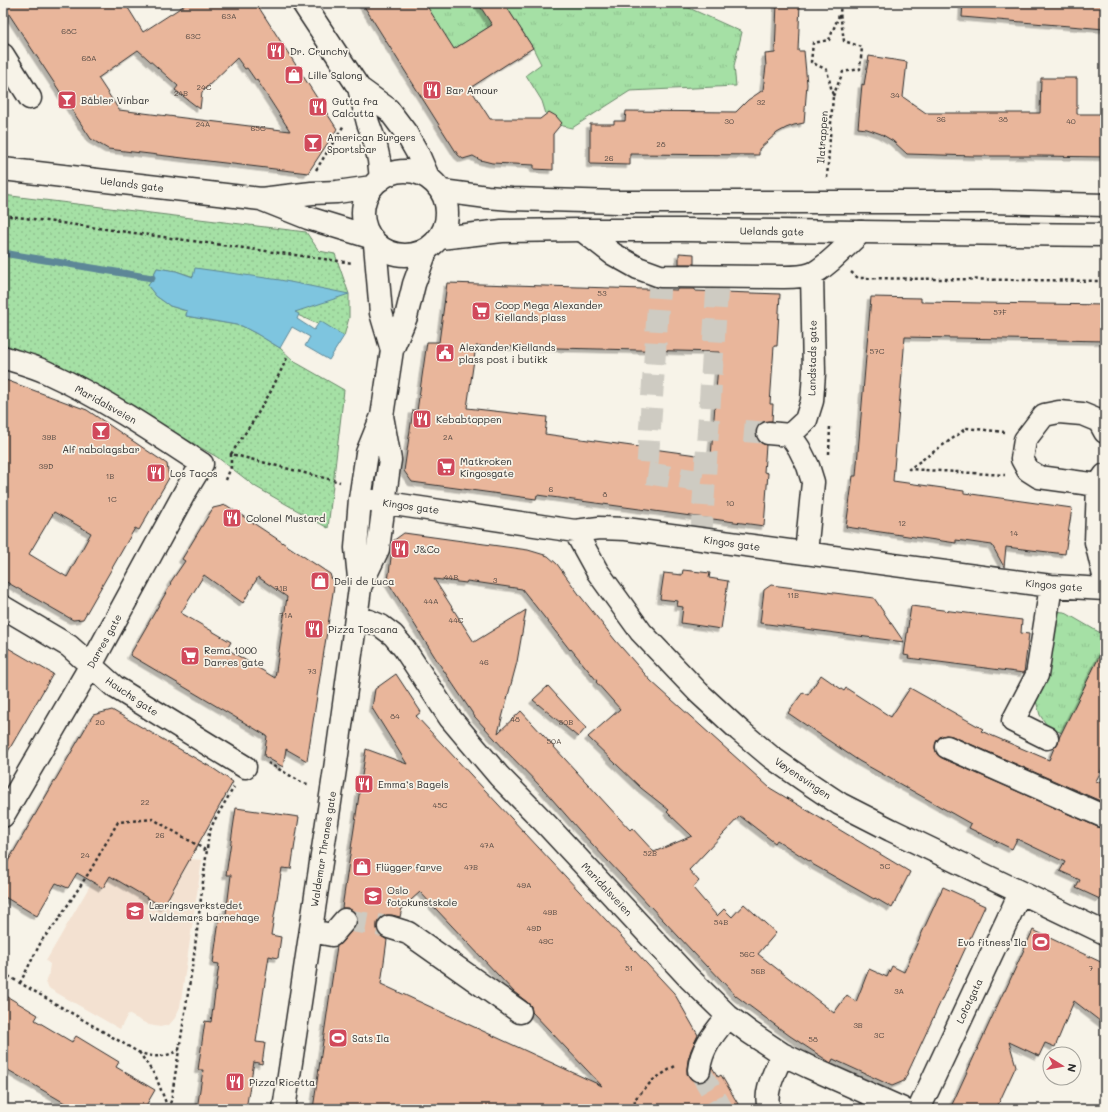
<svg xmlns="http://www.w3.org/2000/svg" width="1108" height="1112" font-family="Mali,sans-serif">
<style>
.built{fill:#f3e1d1}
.grass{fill:url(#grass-tufts);stroke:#688668}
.park{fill:url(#park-dots);stroke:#688668}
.water{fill:#7ec5df;stroke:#5d8797}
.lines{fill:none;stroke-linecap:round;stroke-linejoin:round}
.stream{stroke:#5d8797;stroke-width:7}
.building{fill:#e9b69b;stroke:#2b2b2b;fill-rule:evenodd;filter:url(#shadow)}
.minor-tunnel{stroke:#cecbc2;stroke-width:22;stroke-dasharray:22 11;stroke-linecap:butt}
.minor-casing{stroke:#2b2b2b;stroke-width:25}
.major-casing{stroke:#2b2b2b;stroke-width:25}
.path{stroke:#2b2b2b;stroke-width:2.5;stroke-dasharray:3 3;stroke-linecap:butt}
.minor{stroke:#f7f3e8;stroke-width:22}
.major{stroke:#f7f3e8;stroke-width:22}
.labels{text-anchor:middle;stroke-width:3.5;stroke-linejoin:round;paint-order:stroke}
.number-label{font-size:8px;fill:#5a4e47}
.poi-label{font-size:10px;fill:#2b2b2b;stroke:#f7f3e8;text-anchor:start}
.street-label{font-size:10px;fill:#2b2b2b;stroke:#f7f3e8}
</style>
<defs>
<pattern id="grass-tufts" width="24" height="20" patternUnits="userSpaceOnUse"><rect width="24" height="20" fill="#a5e0a5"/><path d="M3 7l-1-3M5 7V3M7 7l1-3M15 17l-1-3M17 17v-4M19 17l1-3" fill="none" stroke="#8ec08e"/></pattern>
<pattern id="park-dots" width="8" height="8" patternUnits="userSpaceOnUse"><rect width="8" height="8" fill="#a5e0a5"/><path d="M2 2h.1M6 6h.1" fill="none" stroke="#8ec08e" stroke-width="1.8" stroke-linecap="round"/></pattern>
<filter id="shadow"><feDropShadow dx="-3.5" dy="3.5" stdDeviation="0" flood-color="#0004"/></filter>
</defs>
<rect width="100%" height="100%" fill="#f7f3e8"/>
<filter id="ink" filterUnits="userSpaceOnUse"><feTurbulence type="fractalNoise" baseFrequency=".025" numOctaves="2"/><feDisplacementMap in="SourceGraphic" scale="8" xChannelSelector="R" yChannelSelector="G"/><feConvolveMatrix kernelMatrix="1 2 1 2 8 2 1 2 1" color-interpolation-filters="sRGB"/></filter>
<g filter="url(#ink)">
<path class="built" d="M 153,823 L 196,849 L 191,859 L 202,860 L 180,1007 L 175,1018 L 169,1025 L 160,1027 L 149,1025 L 128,1014 L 120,1029 L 50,989 L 45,983 L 48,978 L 50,964 L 46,961 L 124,827 Z"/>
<path class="grass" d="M 425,3 L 487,3 L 492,25 L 448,53 Z
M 504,3 L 678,3 L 742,32 L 734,66 L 736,86 L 630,91 L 572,128 L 559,125 L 546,114 L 542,101 L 526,75 L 541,64 L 533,48 Z
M 1053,611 L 1064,612 L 1095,630 L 1105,635 L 1105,650 L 1103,649 L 1062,733 L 1048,727 L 1040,715 L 1036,701 L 1041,686 Z"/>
<path class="park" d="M 3,195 L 306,232 L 319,251 L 335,254 L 349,294 L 349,318 L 344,336 L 196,269 L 194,277 L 176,271 L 157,268 L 148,286 L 156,296 L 170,306 L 187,311 L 186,316 L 242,326 L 257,334 L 280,348 L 295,362 L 344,390 L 328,528 L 256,487 L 217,457 L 161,425 L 3,350 Z"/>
<path class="water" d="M 157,268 L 176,271 L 193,277 L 195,268 L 280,280 L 349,294 L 295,312 L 299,314 L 297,319 L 314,330 L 320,321 L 344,336 L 329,360 L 305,346 L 310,337 L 292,327 L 280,348 L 257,334 L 242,326 L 186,316 L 187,311 L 170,306 L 156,296 L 148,286 Z"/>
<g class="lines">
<path class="stream" d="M 3,253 L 152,278"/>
</g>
<path class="building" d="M 3,3 L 125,3 L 143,32 L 188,3 L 256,3 L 337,129 L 308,173 L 108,149 L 91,139 L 3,5 ZM 138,50 L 178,86 L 175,90 L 200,109 L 202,92 L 237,58 L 245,69 L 247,68 L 256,81 L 257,80 L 290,131 L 119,110 L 98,78 Z
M 362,3 L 425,3 L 454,49 L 492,25 L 478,3 L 504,3 L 533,48 L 507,64 L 470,88 L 490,119 L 540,119 L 549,112 L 556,116 L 562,123 L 553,134 L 553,170 L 534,169 L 534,165 L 492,163 L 480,160 L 473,156 L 463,159 L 458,155 Z
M 777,3 L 800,3 L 798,51 L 804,51 L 807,84 L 804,123 L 794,125 L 786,128 L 777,133 L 759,149 L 759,155 L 630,154 L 630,165 L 590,164 L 590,124 L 614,124 L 614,121 L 625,121 L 626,111 L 736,112 L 748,100 L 763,90 L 766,66 L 765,54 L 775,53 Z
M 963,3 L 1105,3 L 1105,29 L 962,17 Z
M 869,56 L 907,62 L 903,97 L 926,113 L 1040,113 L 1041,78 L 1077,78 L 1077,114 L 1100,114 L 1100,119 L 1105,119 L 1105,157 L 1040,156 L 974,156 L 907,154 L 893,141 L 881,134 L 867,129 L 858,128 L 862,84 L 864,85 Z
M 679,253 L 694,254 L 694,264 L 679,264 Z
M 447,283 L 677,290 L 677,289 L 695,289 L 695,291 L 780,294 L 777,346 L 774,346 L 770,404 L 773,404 L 772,421 L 762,422 L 758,426 L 756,432 L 757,439 L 761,443 L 766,445 L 764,472 L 768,473 L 764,526 L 537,495 L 536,499 L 412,482 L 404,471 L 413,410 L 417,411 L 427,342 L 439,342 ZM 476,346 L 719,352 L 711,457 L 545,434 L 547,417 L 467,408 Z
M 871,297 L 921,298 L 921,302 L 1105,305 L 1105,341 L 905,337 L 893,481 L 964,491 L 964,493 L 1072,508 L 1065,554 L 1006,547 L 1004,567 L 992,545 L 956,540 L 956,543 L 846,527 L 853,476 L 856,476 Z
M 3,379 L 87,410 L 167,464 L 169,478 L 139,530 L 135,528 L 83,619 L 73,620 L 3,580 ZM 54,512 L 91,533 L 67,577 L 29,554 Z
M 226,505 L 330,574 L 334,586 L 307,761 L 286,749 L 283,767 L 264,756 L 267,736 L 130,655 L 171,584 L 170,583 L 185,561 L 182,559 L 213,508 ZM 204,575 L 243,603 L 258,577 L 287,597 L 275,678 L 227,649 L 231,642 L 181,613 Z
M 404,533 L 528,550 L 548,556 L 557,564 L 581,597 L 615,640 L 651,681 L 770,788 L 910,872 L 892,908 L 875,898 L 874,899 L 812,864 L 812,863 L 777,840 L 775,843 L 740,816 L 689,870 L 699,881 L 693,888 L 717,916 L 724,909 L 732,917 L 744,904 L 776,933 L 758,954 L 834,1013 L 847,995 L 856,1002 L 869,969 L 887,977 L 892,966 L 904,972 L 943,887 L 985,906 L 904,1081 L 892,1086 L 833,1059 L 831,1063 L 790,1036 L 736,996 L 708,966 L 707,967 L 579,830 L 545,791 L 505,750 L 475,717 L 438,662 L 388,582 L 393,541 ZM 434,579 L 466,583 L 467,581 L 522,589 L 570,650 L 571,649 L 597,681 L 596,682 L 620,709 L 588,737 L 641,788 L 669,810 L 667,812 L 692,836 L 654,852 L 632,828 L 630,830 L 521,711 L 498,733 L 517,662 L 526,610 L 474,642 Z
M 683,570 L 710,573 L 709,578 L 728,581 L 721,629 L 681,623 L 683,607 L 677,606 L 678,601 L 660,599 L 664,573 L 682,575 Z
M 771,585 L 874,598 L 904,642 L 760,623 L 764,590 Z
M 911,606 L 1022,620 L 1021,633 L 1029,634 L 1024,673 L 908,658 L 909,656 L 904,655 Z
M 3,645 L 53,674 L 3,760 Z
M 1105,645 L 1105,763 L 1096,781 L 1105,784 L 1105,803 L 952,736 L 946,735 L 940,737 L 936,742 L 935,748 L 937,754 L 942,758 L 1100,828 L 1105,829 L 1105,888 L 1100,899 L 1076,888 L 1080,880 L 1060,871 L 1065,862 L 1017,839 L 1012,849 L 969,828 L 971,824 L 859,761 L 788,713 L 803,692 L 808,695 L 821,675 L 844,691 L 846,688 L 891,717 L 910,688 L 983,729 L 981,731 L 1049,760 L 1054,748 L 1058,743 L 1059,738 Z
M 396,674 L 421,712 L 416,716 L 674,993 L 698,1035 L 691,1050 L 688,1060 L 687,1068 L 687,1074 L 691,1079 L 697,1082 L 704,1082 L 709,1078 L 712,1067 L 718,1077 L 721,1075 L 741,1109 L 313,1109 L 337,946 L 341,943 L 354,928 L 357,922 L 357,916 L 353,911 L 348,908 L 342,908 L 366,749 L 407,764 L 372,708 L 375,689 ZM 420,892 L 514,992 L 527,1002 L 531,1006 L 532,1012 L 602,1086 L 381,984 L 387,940 L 380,935 L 377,929 L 377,923 L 380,918 L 386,915 L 392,915 L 400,917 L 402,908 Z
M 548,686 L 586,728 L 578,737 L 533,700 Z
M 112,710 L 214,769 L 233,782 L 163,907 L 110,876 L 103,888 L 77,873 L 68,888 L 56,883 L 37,916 L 3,896 L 3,870 L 93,715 Z
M 236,808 L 299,817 L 291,869 L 282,868 L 271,935 L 281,937 L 278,958 L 269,956 L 256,1042 L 265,1043 L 262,1064 L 254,1062 L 246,1109 L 197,1109 L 203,1070 L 198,1070 L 205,1021 L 211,1022 L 219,964 L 213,963 L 220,914 L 226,915 L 231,875 L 226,875 Z
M 1033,930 L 1105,964 L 1105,1025 L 1074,1001 L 1055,1047 L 1045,1043 L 1039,1056 L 1009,1042 L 1016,1066 L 996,1109 L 950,1109 L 1004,991 L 1005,991 Z
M 3,994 L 38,1015 L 35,1020 L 72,1042 L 76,1036 L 119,1062 L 116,1067 L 155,1090 L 144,1109 L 75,1109 L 3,1067 Z"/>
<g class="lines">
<path class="minor-tunnel" d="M 660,276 L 647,473 L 704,482
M 744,431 L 768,433
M 701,539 L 718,276
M 345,920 L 389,927
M 699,1070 L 722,1109"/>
<defs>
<path id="minor" d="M 303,3 L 359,88 L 388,109 L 406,133 L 418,154 L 428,177
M 3,55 L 30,98
M 359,88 L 368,123 L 375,142 L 379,160 L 381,179
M 582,230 L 613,254 L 638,268 L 660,276 L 784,277 C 793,277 803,277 811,274 C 824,270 850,242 861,232
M 375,244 L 381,313 L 392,350
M 3,357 C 17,362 33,366 46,372 C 101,397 152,431 202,464 L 185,492 L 91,665 L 3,816
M 768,433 L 790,435 L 799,448 L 808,466 L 813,482 L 806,553
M 790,435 L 806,420 L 812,401 L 814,373 L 812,274
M 1105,475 L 1098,485 L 1096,542 L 1105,580
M 1098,485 L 1039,477 L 1028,470 L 1022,459 L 1025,440 L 1044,415 L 1059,412 L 1082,414 L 1099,421 L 1105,432
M 360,499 L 575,531 L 599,528 L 626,529 L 1051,586 L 1105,589
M 575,531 L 597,571 L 641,632 L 699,693 L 739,730 L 771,757 L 804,780 L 840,804 L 891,830 L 1105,933
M 360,587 L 378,549 L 389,466 L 390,460 L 382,416
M 3,607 L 69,646 L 115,687 L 245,767
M 356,618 L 369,621 L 381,626 L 393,635 L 404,648 L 450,718 L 499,776 L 547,825 L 689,978 L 728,1016 L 749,1032 L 782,1054 L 809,1067 L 903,1109
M 1047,738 L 1013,721 L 1037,675 L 1051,586
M 947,747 L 1105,817
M 389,927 L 408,933 L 520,1012
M 311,931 L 332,935 L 345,920
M 699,1070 C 701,1048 715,1032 728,1016
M 284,1109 L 335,769 L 356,618 L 360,588 L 356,548 L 360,499 L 367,453 L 382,416 L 392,350 L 406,317 L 414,284 L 426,251
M 769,1109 C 763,1091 776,1071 782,1054
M 919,1109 L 1020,893"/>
<path id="major" d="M 3,169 L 261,199 L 312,193 L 337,192 L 372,187
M363 213a42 42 0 1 1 84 0a42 42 0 1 1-84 0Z
M 442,191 L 487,197 L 512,199 L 618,202 L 990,202 L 1105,205
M 263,200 L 308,218 L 370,237
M 440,238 L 502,231 L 582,230 L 684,230 L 1105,235"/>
</defs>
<use href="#minor" class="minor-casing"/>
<use href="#major" class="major-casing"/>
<path class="path" d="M 833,96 L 843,72 L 860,69 L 862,47 L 844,41 L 840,13 L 841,3
M 316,170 L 344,125
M 827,178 L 833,96 L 827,70 L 811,62 L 813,43 L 829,40 L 840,13
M 3,215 L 353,263
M 851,272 L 858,278 L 1105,281
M 1005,432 L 966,428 L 959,434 L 909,469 L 1005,475
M 231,454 L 254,420 L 271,391 L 288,356
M 829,454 L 830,425
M 226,480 L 231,467 L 231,454 L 340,482
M 268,763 L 303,783 L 308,784
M 3,973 L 138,1052 C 154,1058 164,1058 179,1050
M 20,983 L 42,940 L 56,923 L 90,871 L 118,822 L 153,819 L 207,851
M 139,1052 L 156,1077 L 168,1108
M 168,1109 L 171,1101 L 194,955 L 209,833 L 214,821 L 234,787
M 637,1109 L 634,1100 L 653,1080 L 675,1066"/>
<use href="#minor" class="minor"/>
<use href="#major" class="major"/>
</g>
</g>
<defs>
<symbol id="restaurant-square" viewBox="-11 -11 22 22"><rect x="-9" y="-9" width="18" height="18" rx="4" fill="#d1495b" stroke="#f7f3e8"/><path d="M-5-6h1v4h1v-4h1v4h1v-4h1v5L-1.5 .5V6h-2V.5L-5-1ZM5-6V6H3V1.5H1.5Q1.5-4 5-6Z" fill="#fff"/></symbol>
<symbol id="shop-square" viewBox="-11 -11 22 22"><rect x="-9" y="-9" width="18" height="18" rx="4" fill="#d1495b" stroke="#f7f3e8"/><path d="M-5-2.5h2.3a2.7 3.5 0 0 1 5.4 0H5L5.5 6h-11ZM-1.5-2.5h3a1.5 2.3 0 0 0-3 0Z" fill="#fff"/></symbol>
<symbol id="bar-square" viewBox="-11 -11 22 22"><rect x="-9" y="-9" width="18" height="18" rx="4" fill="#d1495b" stroke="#f7f3e8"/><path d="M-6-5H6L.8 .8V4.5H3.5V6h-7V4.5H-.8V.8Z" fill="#fff"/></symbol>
<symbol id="supermarket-square" viewBox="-11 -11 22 22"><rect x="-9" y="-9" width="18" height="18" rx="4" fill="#d1495b" stroke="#f7f3e8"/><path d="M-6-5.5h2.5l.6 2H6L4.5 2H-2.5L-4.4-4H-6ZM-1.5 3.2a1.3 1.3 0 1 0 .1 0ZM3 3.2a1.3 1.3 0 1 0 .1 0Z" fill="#fff"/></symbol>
<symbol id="civic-square" viewBox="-11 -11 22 22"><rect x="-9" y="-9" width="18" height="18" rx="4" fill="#d1495b" stroke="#f7f3e8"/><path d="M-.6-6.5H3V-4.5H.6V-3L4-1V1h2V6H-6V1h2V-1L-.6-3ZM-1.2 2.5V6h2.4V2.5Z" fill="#fff"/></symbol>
<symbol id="school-square" viewBox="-11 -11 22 22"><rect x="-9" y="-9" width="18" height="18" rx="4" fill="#d1495b" stroke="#f7f3e8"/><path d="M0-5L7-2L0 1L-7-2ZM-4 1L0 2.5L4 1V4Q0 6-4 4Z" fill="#fff"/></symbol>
<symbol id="stadium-square" viewBox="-11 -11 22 22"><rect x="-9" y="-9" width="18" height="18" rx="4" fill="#d1495b" stroke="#f7f3e8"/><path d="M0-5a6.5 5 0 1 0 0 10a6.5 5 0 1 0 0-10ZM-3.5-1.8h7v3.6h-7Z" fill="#fff"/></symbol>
</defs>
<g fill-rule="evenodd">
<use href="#restaurant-square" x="265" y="40" width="22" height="22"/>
<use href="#shop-square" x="283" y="64" width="22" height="22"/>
<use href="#restaurant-square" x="421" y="79" width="22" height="22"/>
<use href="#bar-square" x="56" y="89" width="22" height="22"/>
<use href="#restaurant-square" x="307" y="96" width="22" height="22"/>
<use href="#bar-square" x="302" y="132" width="22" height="22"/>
<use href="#supermarket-square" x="470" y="300" width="22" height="22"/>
<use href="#civic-square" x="434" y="342" width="22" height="22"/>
<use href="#restaurant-square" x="411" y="408" width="22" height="22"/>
<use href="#bar-square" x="90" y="420" width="22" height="22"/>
<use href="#supermarket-square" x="435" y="456" width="22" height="22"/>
<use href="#restaurant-square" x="145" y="462" width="22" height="22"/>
<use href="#restaurant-square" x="221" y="507" width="22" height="22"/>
<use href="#restaurant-square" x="389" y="538" width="22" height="22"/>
<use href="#shop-square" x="309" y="570" width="22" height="22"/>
<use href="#restaurant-square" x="303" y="618" width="22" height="22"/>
<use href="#supermarket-square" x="179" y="645" width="22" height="22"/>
<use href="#restaurant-square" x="353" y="773" width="22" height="22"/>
<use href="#shop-square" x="351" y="856" width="22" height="22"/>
<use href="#school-square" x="362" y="885" width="22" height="22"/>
<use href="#school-square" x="124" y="900" width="22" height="22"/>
<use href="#stadium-square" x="1030" y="931" width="22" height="22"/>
<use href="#stadium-square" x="327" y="1027" width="22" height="22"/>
<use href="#restaurant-square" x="224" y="1071" width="22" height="22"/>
</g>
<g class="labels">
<g class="number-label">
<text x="229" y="19">63A</text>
<text x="69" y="34">68C</text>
<text x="193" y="39">63C</text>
<text x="89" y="61">68A</text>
<text x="204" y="90">24C</text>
<text x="181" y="96">24B</text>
<text x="895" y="98">34</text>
<text x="761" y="105">32</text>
<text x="941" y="122">36</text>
<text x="1003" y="122">38</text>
<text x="729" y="124">30</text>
<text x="1071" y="124">40</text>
<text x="203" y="127">24A</text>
<text x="258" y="131">65C</text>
<text x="661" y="147">28</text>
<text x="609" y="161">26</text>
<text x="602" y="296">53</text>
<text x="1000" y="315">57F</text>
<text x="877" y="354">57C</text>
<text x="49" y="440">39B</text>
<text x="448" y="440">2A</text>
<text x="46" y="469">39D</text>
<text x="110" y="479">1B</text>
<text x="551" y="492">6</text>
<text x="605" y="497">8</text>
<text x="112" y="502">1C</text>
<text x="730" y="506">10</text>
<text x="902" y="526">12</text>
<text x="1014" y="536">14</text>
<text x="451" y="580">44B</text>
<text x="495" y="583">3</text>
<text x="281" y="591">71B</text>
<text x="793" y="598">11B</text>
<text x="431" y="604">44A</text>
<text x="286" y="618">71A</text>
<text x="456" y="623">44C</text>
<text x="484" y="665">46</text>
<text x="312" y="674">73</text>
<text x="395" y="719">84</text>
<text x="515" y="722">48</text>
<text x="100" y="725">20</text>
<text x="566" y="725">50B</text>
<text x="554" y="744">50A</text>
<text x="145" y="805">22</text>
<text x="440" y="808">45C</text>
<text x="160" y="838">26</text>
<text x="487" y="848">47A</text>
<text x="650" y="856">52B</text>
<text x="85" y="858">24</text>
<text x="885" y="869">5C</text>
<text x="471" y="870">47B</text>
<text x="524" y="888">49A</text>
<text x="550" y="915">49B</text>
<text x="721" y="925">54B</text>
<text x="534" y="931">49D</text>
<text x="546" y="944">49C</text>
<text x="747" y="957">56C</text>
<text x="629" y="971">51</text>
<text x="1091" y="971">7</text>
<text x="758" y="974">56B</text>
<text x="899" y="994">3A</text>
<text x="858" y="1028">3B</text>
<text x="879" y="1038">3C</text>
<text x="813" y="1042">58</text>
</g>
<g class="poi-label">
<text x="290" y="55">Dr. Crunchy</text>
<text x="308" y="79">Lille Salong</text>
<text x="446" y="94">Bar Amour</text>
<text x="81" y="104">Båbler Vinbar</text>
<text x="332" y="105">Gutta fra<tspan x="332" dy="12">Calcutta</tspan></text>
<text x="327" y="141">American Burgers<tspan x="327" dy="12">Sportsbar</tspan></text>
<text x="495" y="309">Coop Mega Alexander<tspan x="495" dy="12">Kiellands plass</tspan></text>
<text x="459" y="351">Alexander Kiellands<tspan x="459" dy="12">plass post i butikk</tspan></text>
<text x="436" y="423">Kebabtoppen</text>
<text x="101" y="453" text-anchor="middle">Alf nabolagsbar</text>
<text x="460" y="465">Matkroken<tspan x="460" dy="12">Kingosgate</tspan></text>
<text x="170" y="477">Los Tacos</text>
<text x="246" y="522">Colonel Mustard</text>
<text x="414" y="553">J&amp;Co</text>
<text x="334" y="585">Deli de Luca</text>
<text x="328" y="633">Pizza Toscana</text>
<text x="204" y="654">Rema 1000<tspan x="204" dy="12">Darres gate</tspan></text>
<text x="378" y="788">Emma’s Bagels</text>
<text x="376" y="871">Flügger farve</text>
<text x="387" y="894">Oslo<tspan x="387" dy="12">fotokunstskole</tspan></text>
<text x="149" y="909">Læringsverkstedet<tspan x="149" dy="12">Waldemars barnehage</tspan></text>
<text x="1027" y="946" text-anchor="end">Evo fitness Ila</text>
<text x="352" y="1042">Sats Ila</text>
<text x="249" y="1086">Pizza Ricetta</text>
</g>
<g class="street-label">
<text transform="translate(822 137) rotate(-86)" y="4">Ilatrappen</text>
<text transform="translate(132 184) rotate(7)" y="4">Uelands gate</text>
<text transform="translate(772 231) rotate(1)" y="4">Uelands gate</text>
<text transform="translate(812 358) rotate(-89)" y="4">Landstads gate</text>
<text transform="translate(106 404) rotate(29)" y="4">Maridalsveien</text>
<text transform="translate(411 506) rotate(8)" y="4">Kingos gate</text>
<text transform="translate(732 543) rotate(8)" y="4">Kingos gate</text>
<text transform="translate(1054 585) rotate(5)" y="4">Kingos gate</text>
<text transform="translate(104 641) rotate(-61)" y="4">Darres gate</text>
<text transform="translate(132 696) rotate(34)" y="4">Hauchs gate</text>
<text transform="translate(803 778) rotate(34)" y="4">Vøyensvingen</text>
<text transform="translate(323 849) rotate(-81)" y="4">Waldemar Thranes gate</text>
<text transform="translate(607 889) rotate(47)" y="4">Maridalsveien</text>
<text transform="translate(969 1001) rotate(-65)" y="4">Lofotgata</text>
</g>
</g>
<rect width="1108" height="1112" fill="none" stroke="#f7f3e8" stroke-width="16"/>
<rect x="8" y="8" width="1092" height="1096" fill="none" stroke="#2b2b2b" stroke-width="1.5" filter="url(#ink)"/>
<g transform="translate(1062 1066) rotate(101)"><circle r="19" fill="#f7f3e8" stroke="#a5a39c"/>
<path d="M0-3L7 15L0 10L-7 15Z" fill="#d1495b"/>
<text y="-6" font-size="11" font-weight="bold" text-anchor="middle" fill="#2b2b2b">N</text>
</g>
</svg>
